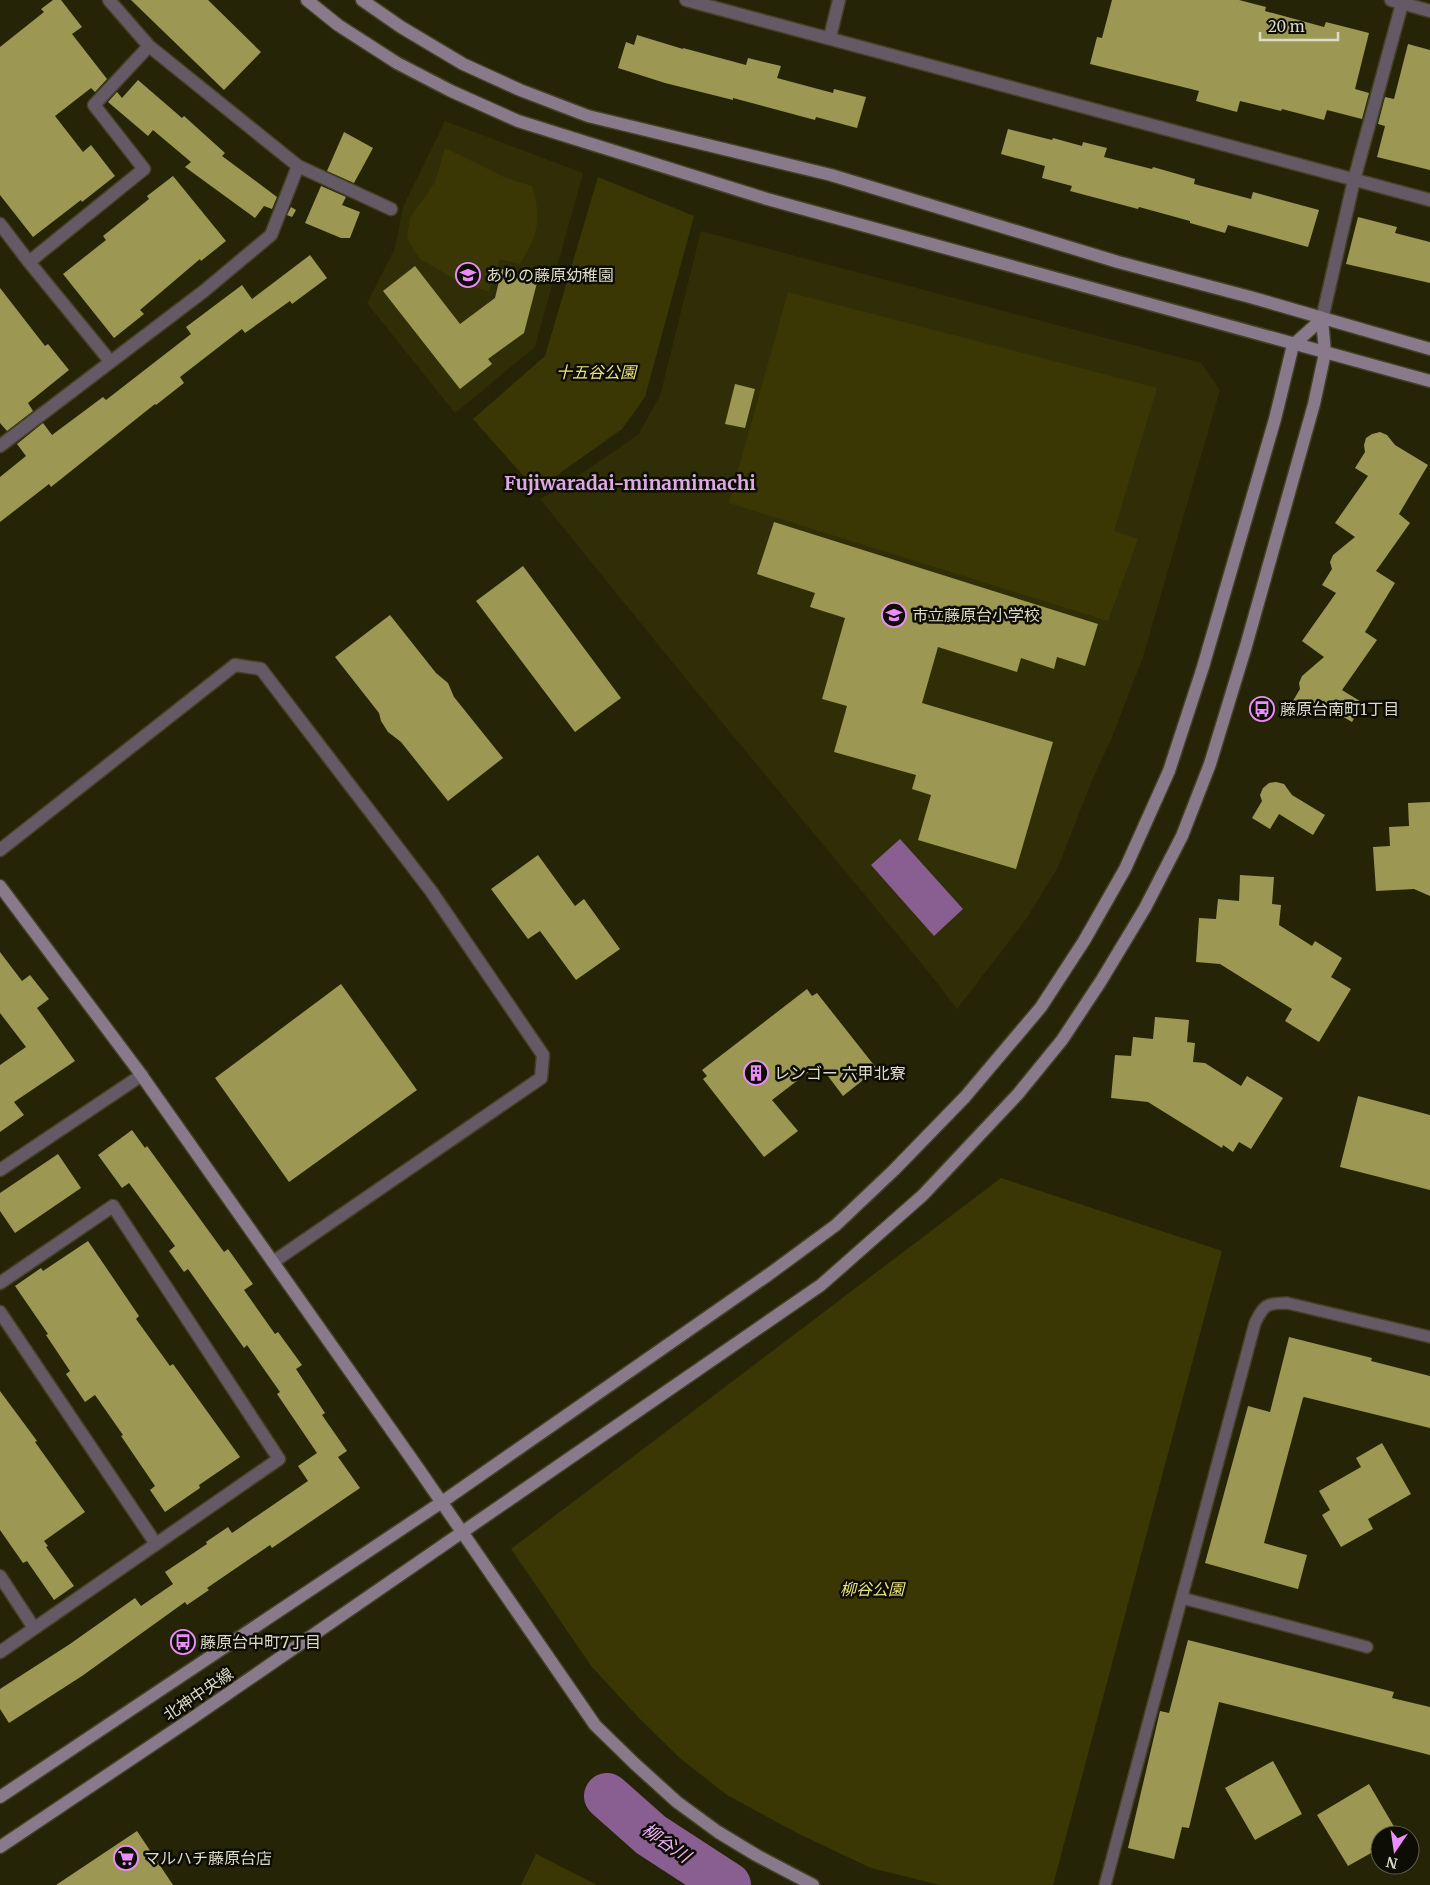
<svg xmlns="http://www.w3.org/2000/svg" width="1430" height="1885" font-family="Merriweather,'Noto Sans JP',serif">
<style>
.built{fill:#302e06}
.green{fill:#3b3705}
.water{fill:#895e91}
.lines{fill:none;stroke-linecap:round;stroke-linejoin:round}
.river{stroke:#895e91;stroke-width:46}
.building{fill:#9c9853}
.lane-casing{stroke:#434125;stroke-width:14}
.street-casing{stroke:#434125;stroke-width:15}
.secondary-casing{stroke:#434125;stroke-width:15}
.lane{stroke:#645a65;stroke-width:11}
.street{stroke:#645a65;stroke-width:12}
.secondary{stroke:#88798b;stroke-width:12}
.labels{text-anchor:middle;stroke-width:5;stroke-linejoin:round;paint-order:stroke}
.poi-label{font-size:16px;fill:#dcdbca;stroke:#0e0d03;text-anchor:start}
.park-label{font-size:16px;font-style:italic;fill:#e8e27f;stroke:#0e0d03}
.street-label{font-size:16px;fill:#dcdbca;stroke:#0e0d03}
.water-label{font-size:18px;font-style:italic;fill:#efb1fb;stroke:#0e0d03}
.quarter-label{font-size:19px;font-weight:bold;fill:#ddaae7;stroke:#0e0d03}
</style>
<rect width="100%" height="100%" fill="#262406"/>
<path class="built" d="M 445,121 L 583,173 L 535,347 L 455,413 L 367,303 L 395,248 L 403,207 Z
M 701,231 L 1201,363 L 1220,390 L 1143,657 L 1112,737 L 1091,783 L 1058,867 L 1027,918 L 957,1009 L 926,969 L 691,685 L 540,499 L 560,488 L 638,435 L 660,396 Z"/>
<path class="green" d="M 445,148 L 506,178 L 532,186 C 542,220 538,234 520,264 L 500,259 L 489,292 L 460,282 L 420,259 L 407,238 L 410,218 L 435,182 Z
M 598,177 L 694,216 L 645,397 L 622,429 L 536,490 L 473,419 L 545,356 Z
M 788,292 L 1157,388 L 1114,531 L 1138,539 L 1108,621 L 729,503 Z
M 1001,1178 L 1222,1251 L 1053,1885 L 940,1885 L 871,1868 L 797,1833 L 727,1795 L 681,1759 L 639,1718 L 592,1667 L 511,1549 Z
M 536,1854 L 597,1885 L 521,1885 Z"/>
<path class="water" d="M 900,839 L 963,909 L 934,936 L 871,865 Z"/>
<g class="lines">
<path class="river" d="M 607,1796 L 651,1835 L 728,1885"/>
</g>
<path class="building" d="M 53,0 L 61,0 L 82,27 L 72,34 L 107,79 L 95,92 L 91,88 L 55,116 L 83,152 L 91,145 L 115,176 L 82,202 L 81,200 L 33,237 L 0,195 L 0,47 L 44,12 L 41,9 Z
M 131,0 L 208,0 L 261,52 L 224,90 Z
M 1112,0 L 1239,0 L 1266,7 L 1265,11 L 1324,27 L 1326,22 L 1369,33 L 1355,89 L 1369,93 L 1362,119 L 1327,110 L 1324,120 L 1282,109 L 1281,111 L 1240,101 L 1237,112 L 1196,101 L 1199,91 L 1090,64 L 1097,37 L 1102,38 Z
M 637,35 L 683,49 L 683,48 L 746,65 L 748,58 L 781,66 L 777,78 L 833,93 L 834,89 L 866,97 L 857,128 L 816,117 L 815,120 L 733,98 L 733,100 L 665,83 L 618,68 L 626,42 L 634,45 Z
M 1408,44 L 1430,50 L 1430,170 L 1377,157 L 1385,126 L 1378,124 L 1385,97 L 1394,99 Z
M 138,80 L 182,118 L 184,116 L 225,153 L 222,156 L 277,197 L 272,209 L 264,206 L 255,218 L 185,167 L 191,162 L 153,130 L 148,136 L 108,102 L 117,92 L 122,98 Z
M 1008,129 L 1052,140 L 1053,138 L 1082,146 L 1083,142 L 1107,148 L 1104,157 L 1152,169 L 1153,167 L 1195,179 L 1194,184 L 1251,199 L 1253,192 L 1319,210 L 1308,247 L 1228,225 L 1225,233 L 1190,223 L 1190,221 L 1139,207 L 1138,209 L 1070,191 L 1072,186 L 1042,178 L 1045,166 L 1001,154 Z
M 344,132 L 373,148 L 354,183 L 327,171 Z
M 173,176 L 226,241 L 201,261 L 200,259 L 140,310 L 144,314 L 114,338 L 63,274 L 106,240 L 103,236 L 149,199 L 147,196 Z
M 321,186 L 346,197 L 342,205 L 360,212 L 350,238 L 341,238 L 305,223 Z
M 291,207 L 296,210 L 292,217 L 287,215 Z
M 1358,217 L 1397,227 L 1395,233 L 1430,242 L 1430,283 L 1346,264 Z
M 310,255 L 327,278 L 292,304 L 290,301 L 245,333 L 242,329 L 180,377 L 184,383 L 156,405 L 155,404 L 51,487 L 49,484 L 0,522 L 0,477 L 26,456 L 17,444 L 43,423 L 52,435 L 103,397 L 106,400 L 191,334 L 186,327 L 242,285 L 252,299 Z
M 415,266 L 460,324 L 495,298 L 502,269 L 538,279 L 524,333 L 488,359 L 492,364 L 460,389 L 383,291 Z
M 0,288 L 45,346 L 48,344 L 69,370 L 28,403 L 33,411 L 7,431 L 0,423 Z
M 735,384 L 755,389 L 745,428 L 725,424 Z
M 1380,432 L 1387,435 L 1395,445 L 1428,465 L 1399,514 L 1410,523 L 1376,571 L 1395,583 L 1365,632 L 1377,640 L 1342,690 L 1363,703 L 1352,722 L 1318,702 L 1308,716 L 1290,706 L 1300,689 L 1299,683 L 1302,676 L 1324,657 L 1302,641 L 1336,593 L 1322,585 L 1332,569 L 1330,562 L 1333,555 L 1355,537 L 1335,523 L 1368,476 L 1355,468 L 1365,452 L 1364,445 L 1366,438 L 1372,434 Z
M 774,522 L 1098,624 L 1085,666 L 1057,657 L 1054,669 L 1021,658 L 1017,672 L 938,647 L 922,703 L 1053,742 L 1016,869 L 918,840 L 931,795 L 912,789 L 916,775 L 834,752 L 847,706 L 822,699 L 845,618 L 810,607 L 815,593 L 757,574 Z
M 523,566 L 621,698 L 575,732 L 476,601 Z
M 390,615 L 436,673 L 448,683 L 454,697 L 503,758 L 448,801 L 401,742 L 388,732 L 381,721 L 379,713 L 335,657 Z
M 1276,782 L 1284,784 L 1292,795 L 1325,815 L 1313,835 L 1279,814 L 1270,829 L 1252,818 L 1262,801 L 1260,795 L 1263,788 L 1269,783 Z
M 1430,802 L 1430,896 L 1414,889 L 1376,891 L 1373,847 L 1390,846 L 1389,827 L 1409,826 L 1408,803 Z
M 538,855 L 575,906 L 584,899 L 620,949 L 576,980 L 540,931 L 528,939 L 491,889 Z
M 1240,875 L 1274,877 L 1272,904 L 1281,905 L 1279,925 L 1312,946 L 1315,941 L 1342,958 L 1331,977 L 1351,989 L 1319,1042 L 1285,1021 L 1292,1009 L 1220,964 L 1196,962 L 1199,918 L 1216,919 L 1218,899 L 1239,901 Z
M 0,952 L 22,981 L 30,975 L 49,999 L 37,1008 L 75,1061 L 14,1102 L 24,1115 L 0,1132 L 0,1065 L 26,1047 L 0,1013 Z
M 341,984 L 417,1090 L 289,1182 L 215,1078 Z
M 807,989 L 812,996 L 817,993 L 877,1069 L 843,1096 L 819,1064 L 772,1100 L 798,1131 L 764,1157 L 703,1079 L 707,1076 L 702,1070 Z
M 1155,1017 L 1189,1020 L 1187,1042 L 1195,1043 L 1193,1062 L 1205,1063 L 1241,1086 L 1247,1076 L 1283,1098 L 1251,1149 L 1239,1142 L 1233,1152 L 1223,1145 L 1222,1148 L 1148,1102 L 1111,1098 L 1115,1055 L 1131,1056 L 1133,1037 L 1153,1039 Z
M 1358,1096 L 1430,1115 L 1430,1190 L 1340,1167 Z
M 132,1130 L 145,1148 L 147,1146 L 224,1252 L 228,1249 L 253,1284 L 244,1290 L 275,1334 L 278,1332 L 302,1365 L 296,1369 L 325,1413 L 322,1415 L 347,1451 L 338,1457 L 360,1488 L 272,1548 L 270,1545 L 207,1588 L 209,1590 L 187,1605 L 185,1602 L 82,1676 L 9,1723 L 0,1709 L 0,1689 L 70,1644 L 135,1598 L 141,1606 L 173,1584 L 165,1572 L 207,1544 L 206,1542 L 228,1527 L 232,1533 L 308,1481 L 298,1466 L 317,1453 L 277,1394 L 280,1392 L 247,1345 L 244,1348 L 188,1269 L 184,1272 L 169,1251 L 175,1246 L 129,1183 L 122,1188 L 98,1155 Z
M 58,1154 L 81,1188 L 15,1233 L 0,1211 L 0,1193 Z
M 88,1241 L 139,1316 L 136,1319 L 170,1366 L 173,1364 L 240,1457 L 199,1485 L 200,1488 L 165,1512 L 150,1490 L 155,1486 L 121,1436 L 123,1435 L 95,1395 L 85,1402 L 66,1374 L 70,1371 L 46,1335 L 48,1334 L 15,1286 L 41,1268 L 43,1271 Z
M 1289,1337 L 1372,1358 L 1371,1361 L 1430,1376 L 1430,1428 L 1304,1397 L 1303,1398 L 1264,1543 L 1307,1555 L 1298,1589 L 1205,1563 L 1248,1406 L 1270,1412 Z
M 0,1391 L 37,1441 L 35,1442 L 85,1512 L 44,1541 L 48,1546 L 46,1547 L 74,1586 L 54,1600 L 27,1561 L 23,1563 L 0,1530 Z
M 1382,1443 L 1411,1494 L 1368,1519 L 1373,1529 L 1341,1547 L 1322,1515 L 1330,1510 L 1319,1491 L 1361,1467 L 1356,1458 Z
M 1188,1640 L 1394,1692 L 1392,1698 L 1430,1707 L 1430,1755 L 1219,1702 L 1189,1828 L 1182,1827 L 1174,1859 L 1128,1848 L 1160,1711 L 1169,1713 Z
M 1273,1761 L 1302,1814 L 1255,1840 L 1225,1788 Z
M 1369,1784 L 1399,1835 L 1380,1835 L 1380,1848 L 1348,1866 L 1317,1815 Z
M 137,1831 L 173,1885 L 56,1885 Z"/>
<g class="lines">
<defs>
<path id="lane" d="M 1182,1598 L 1367,1647
M 1105,1885 L 1255,1323 C 1264,1305 1266,1303 1287,1303 L 1430,1337"/>
<path id="street" d="M 109,0 L 149,46 L 298,166 L 391,209
M 686,0 L 1430,200
M 1391,0 L 1430,11
M 830,37 L 839,0
M 0,224 L 29,262 L 110,361
M 29,262 L 144,169 L 94,105 L 149,46
M 1322,319 L 1354,180 L 1403,0
M 0,446 L 204,291 L 271,235 L 298,166
M 0,850 L 235,665 L 261,669 L 431,891 L 543,1055 L 541,1078 L 273,1262
M 0,1170 L 142,1075
M 0,1283 L 113,1206 L 279,1459 L 0,1652
M 0,1312 L 156,1544
M 0,1576 L 34,1628"/>
<path id="secondary" d="M 307,0 L 338,25 L 397,63 L 451,91 L 518,121 L 767,199 L 1430,381
M 362,0 L 401,27 L 463,64 L 520,90 L 588,116 L 831,175 L 1118,262 L 1250,297 L 1430,349
M 0,886 L 137,1069 L 418,1468 L 595,1725 L 635,1764 L 677,1802 L 718,1832 L 756,1855 L 813,1885
M 0,1797 L 442,1502 L 768,1275 L 836,1225 L 894,1170 L 965,1097 L 1041,1007 L 1084,941 L 1125,869 L 1169,771 L 1203,667 L 1275,419 L 1293,345 L 1322,319
M 0,1847 L 191,1719 L 821,1285 L 923,1195 L 1018,1094 L 1062,1040 L 1101,981 L 1145,908 L 1182,836 L 1210,764 L 1246,646 L 1314,404 L 1325,353 L 1322,319"/>
</defs>
<use href="#lane" class="lane-casing"/>
<use href="#street" class="street-casing"/>
<use href="#secondary" class="secondary-casing"/>
<use href="#lane" class="lane"/>
<use href="#street" class="street"/>
<use href="#secondary" class="secondary"/>
</g>
<defs>
<symbol id="school-ring" viewBox="-11 -11 22 22"><circle r="9.5" fill="#0e0d03" stroke="#eb8dfc" stroke-width="1.5"/><path d="M0-5L7-2L0 1L-7-2ZM-4 1L0 2.5L4 1V4Q0 6-4 4Z" fill="#eb8dfc"/></symbol>
<symbol id="bus-ring" viewBox="-11 -11 22 22"><circle r="9.5" fill="#0e0d03" stroke="#eb8dfc" stroke-width="1.5"/><path d="M-5-6H5V4H4V6H2V4H-2V6H-4V4H-5ZM-3.5-4V0h7V-4ZM-3.5 1.2v1.5H-2V1.2ZM2 1.2v1.5H3.5V1.2Z" fill="#eb8dfc"/></symbol>
<symbol id="building-ring" viewBox="-11 -11 22 22"><circle r="9.5" fill="#0e0d03" stroke="#eb8dfc" stroke-width="1.5"/><path d="M-4-6H4V6H1V3H-1V6H-4ZM-2.5-4.3h1.7v1.8h-1.7ZM.8-4.3h1.7v1.8H.8ZM-2.5-1h1.7V.8h-1.7ZM.8-1h1.7V.8H.8Z" fill="#eb8dfc"/></symbol>
<symbol id="supermarket-ring" viewBox="-11 -11 22 22"><circle r="9.5" fill="#0e0d03" stroke="#eb8dfc" stroke-width="1.5"/><path d="M-6-5.5h2.5l.6 2H6L4.5 2H-2.5L-4.4-4H-6ZM-1.5 3.2a1.3 1.3 0 1 0 .1 0ZM3 3.2a1.3 1.3 0 1 0 .1 0Z" fill="#eb8dfc"/></symbol>
</defs>
<g fill-rule="evenodd">
<use href="#school-ring" x="454" y="261" width="28" height="28"/>
<use href="#school-ring" x="880" y="601" width="28" height="28"/>
<use href="#bus-ring" x="1248" y="695" width="28" height="28"/>
<use href="#building-ring" x="742" y="1059" width="28" height="28"/>
<use href="#bus-ring" x="169" y="1628" width="28" height="28"/>
<use href="#supermarket-ring" x="112" y="1844" width="28" height="28"/>
</g>
<g class="labels">
<g class="poi-label">
<text x="486" y="281">ありの藤原幼稚園</text>
<text x="912" y="621">市立藤原台小学校</text>
<text x="1280" y="715">藤原台南町1丁目</text>
<text x="774" y="1079">レンゴー 六甲北寮</text>
<text x="200" y="1648">藤原台中町7丁目</text>
<text x="144" y="1864">マルハチ藤原台店</text>
</g>
<g class="park-label">
<text x="596" y="378">十五谷公園</text>
<text x="872" y="1595">柳谷公園</text>
</g>
<g class="street-label">
<text transform="translate(198 1694) rotate(-34)" y="6">北神中央線</text>
</g>
<g class="water-label">
<text transform="translate(666 1843) rotate(35)" y="6">柳谷川</text>
</g>
<g class="quarter-label">
<text x="630" y="490">Fujiwaradai-minamimachi</text>
</g>
</g>
<g transform="translate(1395 1850) rotate(193)"><circle r="24" fill="#0e0d03" stroke="#605f53"/>
<path d="M0-4L9 19L0 12L-9 19Z" fill="#eb8dfc"/>
<text y="-8" font-size="14" font-weight="bold" text-anchor="middle" fill="#dcdbca">N</text>
</g>
<path d="M1260 32v8h78v-8" fill="none" stroke="#dcdbca" stroke-width="2.5"/>
<text x="1268" y="32" font-size="15" fill="#dcdbca" stroke="#0e0d03" stroke-width="4" paint-order="stroke">20 m</text>
</svg>
